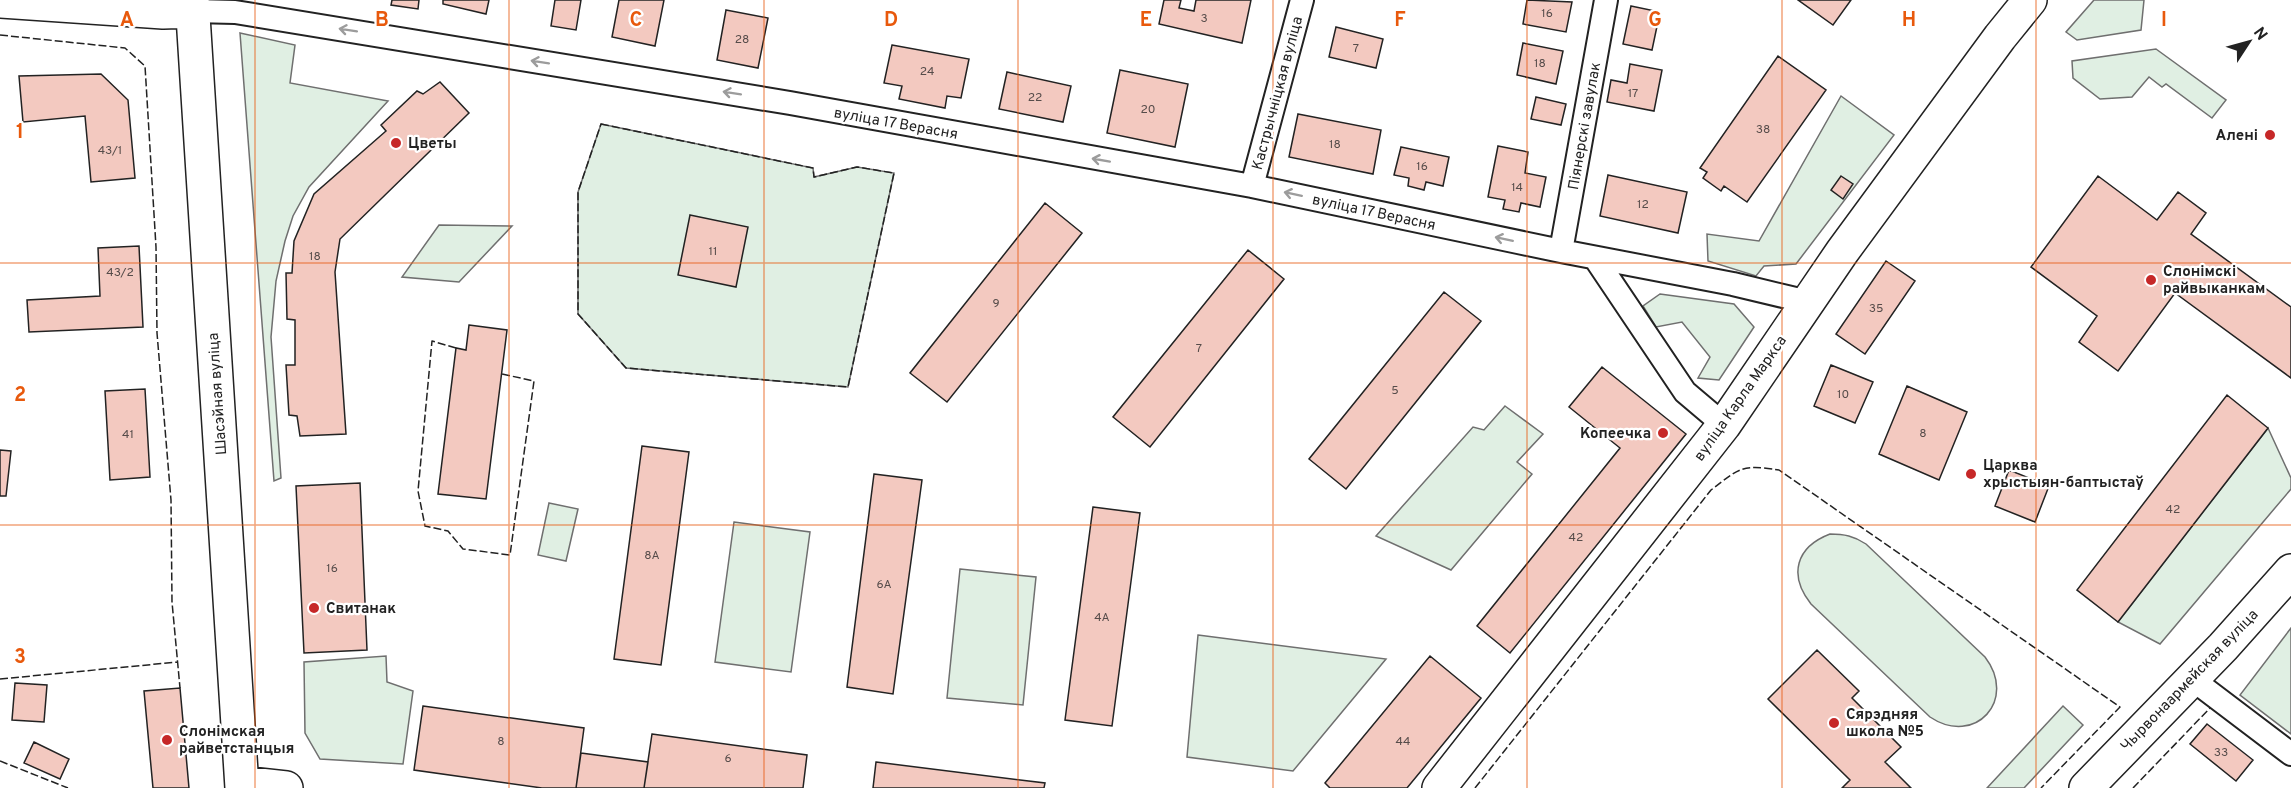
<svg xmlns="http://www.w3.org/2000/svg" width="2291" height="788" font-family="Overpass,sans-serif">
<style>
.green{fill:#e0efe3;stroke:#6f6f6f;stroke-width:1.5}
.building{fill:#f3c9c0;stroke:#222;stroke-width:1.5}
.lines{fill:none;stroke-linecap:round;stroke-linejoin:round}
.street-casing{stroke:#222;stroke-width:26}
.secondary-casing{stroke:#222;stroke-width:36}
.street{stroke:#fff;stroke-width:22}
.secondary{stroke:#fff;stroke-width:33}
.fence{stroke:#222;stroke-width:1.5;stroke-dasharray:8 3;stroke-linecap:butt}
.oneway{stroke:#9c9c9c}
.grid{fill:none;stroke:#e8590c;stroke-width:1.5;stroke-opacity:0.55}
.poi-dot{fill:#c62828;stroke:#fff;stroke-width:2}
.labels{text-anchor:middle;stroke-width:4.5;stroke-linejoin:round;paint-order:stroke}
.number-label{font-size:12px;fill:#564c4a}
.street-label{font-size:15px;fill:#222;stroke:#fff}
.poi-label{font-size:15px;font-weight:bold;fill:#222;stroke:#fff;text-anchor:start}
.grid-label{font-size:20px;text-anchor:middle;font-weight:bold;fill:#e8590c;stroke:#fff;stroke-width:4.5;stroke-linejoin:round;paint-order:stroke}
</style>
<rect width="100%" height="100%" fill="#fff"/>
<path class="green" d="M 2094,0 L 2144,0 L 2141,30 L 2077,40 L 2066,32 Z
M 240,33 L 295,45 L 290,83 L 388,101 L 309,187 L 293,216 L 285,241 L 276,281 L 271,337 L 281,478 L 274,481 Z
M 2156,49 L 2226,100 L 2212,118 L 2166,84 L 2162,87 L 2149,77 L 2132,97 L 2100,99 L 2073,78 L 2072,61 Z
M 1841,96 L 1894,135 L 1796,264 L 1764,266 L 1756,276 L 1708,261 L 1707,234 L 1759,241 Z
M 601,124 L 813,168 L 814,177 L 857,167 L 894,173 L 848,387 L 626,368 L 578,314 L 578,192 Z
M 439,225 L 512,226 L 459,282 L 402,277 Z
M 1660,294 L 1734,304 L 1754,327 L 1719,380 L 1698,378 L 1710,357 L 1682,322 L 1656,327 L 1643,306 Z
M 1505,406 L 1543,434 L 1517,462 L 1532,474 L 1451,570 L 1376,536 L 1473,427 L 1484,430 Z
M 2268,428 L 2291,478 L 2291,489 L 2160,644 L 2118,622 Z
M 549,503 L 578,509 L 566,561 L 538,555 Z
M 734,522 L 810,532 L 791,672 L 715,662 Z
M 1830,534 C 1844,534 1854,536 1866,544 L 1985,657 C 2018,700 1975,747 1930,717 L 1811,604 C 1788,575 1796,547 1830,534 Z
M 960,569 L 1036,577 L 1023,705 L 947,698 Z
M 2291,628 L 2291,734 L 2240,695 Z
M 1198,635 L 1386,659 L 1293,771 L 1187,757 Z
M 386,656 L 387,682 L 413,691 L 403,764 L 320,759 L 305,733 L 304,662 Z
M 2063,706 L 2083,725 L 2024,788 L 1987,788 Z"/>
<path class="building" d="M 392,0 L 419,0 L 418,9 L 391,5 Z
M 443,0 L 489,0 L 486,14 L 443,4 Z
M 555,0 L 581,0 L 576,30 L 551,26 Z
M 619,0 L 664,0 L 655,46 L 612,37 Z
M 1164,0 L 1181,0 L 1179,8 L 1194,11 L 1196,0 L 1251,0 L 1242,43 L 1159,24 Z
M 1527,0 L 1572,2 L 1566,32 L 1523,24 Z
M 1798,0 L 1851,0 L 1833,25 Z
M 1631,6 L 1660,12 L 1652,50 L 1623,44 Z
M 726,10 L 768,18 L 758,68 L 717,60 Z
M 1336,27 L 1383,39 L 1376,68 L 1329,57 Z
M 1523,43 L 1563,51 L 1556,84 L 1517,75 Z
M 892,45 L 969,59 L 961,98 L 947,96 L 945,108 L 899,99 L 902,86 L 884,83 Z
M 1778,56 L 1826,90 L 1747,202 L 1724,186 L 1721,191 L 1703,178 L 1707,172 L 1700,168 Z
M 1630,64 L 1662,70 L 1654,111 L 1607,102 L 1611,80 L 1627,83 Z
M 1120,70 L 1188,84 L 1175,147 L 1107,133 Z
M 1007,72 L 1071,86 L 1063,122 L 999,109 Z
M 101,74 L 128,100 L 135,178 L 91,182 L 85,116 L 23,122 L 19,76 Z
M 440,82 L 469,113 L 340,239 L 335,272 L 346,434 L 300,436 L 297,416 L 289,415 L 286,365 L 295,365 L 295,320 L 287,319 L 286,273 L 292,273 L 294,241 L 314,194 L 386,131 L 381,125 L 417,91 L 423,94 Z
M 1536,97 L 1566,104 L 1561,125 L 1531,119 Z
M 1298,114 L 1381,130 L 1373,174 L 1289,157 Z
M 1498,146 L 1528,152 L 1525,173 L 1546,177 L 1540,207 L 1521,203 L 1519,212 L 1503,209 L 1505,200 L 1488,197 Z
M 1401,147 L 1449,157 L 1443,186 L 1426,182 L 1424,190 L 1408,186 L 1409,178 L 1394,175 Z
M 1608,175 L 1687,192 L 1678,233 L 1600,216 Z
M 1841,176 L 1853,184 L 1843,199 L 1831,190 Z
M 2098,176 L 2157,220 L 2178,192 L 2206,213 L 2191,234 L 2291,307 L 2291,378 L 2175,293 L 2118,371 L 2079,342 L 2097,316 L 2031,267 Z
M 1045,203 L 1082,233 L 947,402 L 910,373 Z
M 690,215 L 748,227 L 736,287 L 678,275 Z
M 139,246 L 143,327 L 29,332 L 27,300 L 100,296 L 98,248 Z
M 1248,250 L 1284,279 L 1150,447 L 1113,417 Z
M 1886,261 L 1915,281 L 1865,354 L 1836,334 Z
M 1444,292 L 1481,321 L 1346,489 L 1309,459 Z
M 469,325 L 507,330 L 486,499 L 438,494 L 456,348 L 466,350 Z
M 1831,365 L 1873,382 L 1855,423 L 1814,406 Z
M 1602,367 L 1686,434 L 1510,653 L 1477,626 L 1620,448 L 1569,407 Z
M 1907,386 L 1967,412 L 1939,480 L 1879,454 Z
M 145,389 L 150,477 L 110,480 L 105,391 Z
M 2227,395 L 2268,428 L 2118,622 L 2077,590 Z
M 642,446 L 689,452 L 661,665 L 614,659 Z
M 0,450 L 11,451 L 6,496 L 0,496 Z
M 2009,470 L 2049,486 L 2035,522 L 1995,506 Z
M 874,474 L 922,480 L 893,694 L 847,687 Z
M 360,483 L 367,650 L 304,653 L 296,486 Z
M 1093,507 L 1140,513 L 1112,726 L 1065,720 Z
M 1817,650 L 1859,691 L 1852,698 L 1901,747 L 1885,762 L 1911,788 L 1842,788 L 1850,780 L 1768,699 Z
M 1430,656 L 1481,698 L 1407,788 L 1330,788 L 1325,783 Z
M 15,683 L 47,685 L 44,722 L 12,720 Z
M 180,688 L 189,788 L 153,788 L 144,691 Z
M 423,706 L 584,728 L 576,788 L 542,788 L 414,770 Z
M 2207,724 L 2253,760 L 2236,781 L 2190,744 Z
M 652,734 L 807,755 L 803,788 L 644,788 Z
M 34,742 L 69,759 L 60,779 L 24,763 Z
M 581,753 L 648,762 L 644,788 L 576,788 Z
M 876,762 L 1045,783 L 1044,788 L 873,788 Z"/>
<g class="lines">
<defs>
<path id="street" d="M 193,11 L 235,12 L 790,103 L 1252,186 L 1561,251 L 1733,284 L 1808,302
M 1252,186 L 1302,0
M 1561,251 L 1606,0
M 1595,258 L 1685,392 L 1724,425
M 2192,679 L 2291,754"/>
<path id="secondary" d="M 192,0 L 242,788
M 0,1 L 163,12 L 193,11
M 242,783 L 286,788
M 1439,788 L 1724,425 L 1842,252 L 2000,37 L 2030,0
M 2086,788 L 2223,647 L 2291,571"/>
</defs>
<use href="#street" class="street-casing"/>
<use href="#secondary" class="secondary-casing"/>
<use href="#street" class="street"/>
<use href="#secondary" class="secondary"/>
<path class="fence" d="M 0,35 L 125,48 L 145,66 L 156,247 L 157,333 L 171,500 L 172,602 L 180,688
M 601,124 L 813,168 L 814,177 L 857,167 L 894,173 L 848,387 L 626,368 L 578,314 L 578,192 Z
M 456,348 L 432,341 L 418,491 L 425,526 L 448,531 L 463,549 L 510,555 L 534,381 L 502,374
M 0,679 L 178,662
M 0,761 L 68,788
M 1475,788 L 1711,490 C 1740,468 1741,464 1779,470 L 2120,707 L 2041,788
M 2133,788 L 2210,708"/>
</g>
<defs><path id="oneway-shaft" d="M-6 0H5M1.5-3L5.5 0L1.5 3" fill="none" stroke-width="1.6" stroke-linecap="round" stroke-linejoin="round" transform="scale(1.5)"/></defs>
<g class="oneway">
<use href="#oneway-shaft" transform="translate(348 30) rotate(-171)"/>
<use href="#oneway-shaft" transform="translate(540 62) rotate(-171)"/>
<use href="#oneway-shaft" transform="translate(732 93) rotate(-171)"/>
<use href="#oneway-shaft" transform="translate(1101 160) rotate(-170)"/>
<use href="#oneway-shaft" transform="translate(1293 194) rotate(-168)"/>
<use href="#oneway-shaft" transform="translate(1504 239) rotate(-168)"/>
</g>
<path class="grid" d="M 255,0 L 255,788M 509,0 L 509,788M 764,0 L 764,788M 1018,0 L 1018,788M 1273,0 L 1273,788M 1527,0 L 1527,788M 1782,0 L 1782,788M 2036,0 L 2036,788M 0,263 L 2291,263M 0,525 L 2291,525"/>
<g class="poi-dot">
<circle cx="2270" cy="135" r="6"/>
<circle cx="396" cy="143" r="6"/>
<circle cx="2151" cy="280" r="6"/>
<circle cx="1663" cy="433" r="6"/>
<circle cx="1971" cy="474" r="6"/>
<circle cx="314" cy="608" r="6"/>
<circle cx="1834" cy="723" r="6"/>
<circle cx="167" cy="740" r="6"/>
</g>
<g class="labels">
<g class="number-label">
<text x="1547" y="17">16</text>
<text x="1204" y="22">3</text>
<text x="742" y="43">28</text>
<text x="1356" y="52">7</text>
<text x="1540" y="67">18</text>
<text x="927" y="75">24</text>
<text x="1633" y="97">17</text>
<text x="1035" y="101">22</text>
<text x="1148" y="113">20</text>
<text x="1763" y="133">38</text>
<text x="1335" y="148">18</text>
<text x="110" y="154">43/1</text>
<text x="1422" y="170">16</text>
<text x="1517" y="191">14</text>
<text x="1643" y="208">12</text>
<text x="713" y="255">11</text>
<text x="315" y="260">18</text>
<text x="120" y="276">43/2</text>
<text x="996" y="307">9</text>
<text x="1876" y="312">35</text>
<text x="1199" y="352">7</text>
<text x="1395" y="394">5</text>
<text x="1843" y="398">10</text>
<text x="1923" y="437">8</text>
<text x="128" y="438">41</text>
<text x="2173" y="513">42</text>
<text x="1576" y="541">42</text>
<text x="652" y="559">8А</text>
<text x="332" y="572">16</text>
<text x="884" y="588">6А</text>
<text x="1102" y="621">4А</text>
<text x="501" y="745">8</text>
<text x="1403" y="745">44</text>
<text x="2221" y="756">33</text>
<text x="728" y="762">6</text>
</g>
<g class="street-label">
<text transform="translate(1277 93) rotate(-75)" y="5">Кастрычніцкая вуліца</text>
<text transform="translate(896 123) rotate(10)" y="5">вуліца 17 Верасня</text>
<text transform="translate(1584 126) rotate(-80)" y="5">Піянерскі завулак</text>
<text transform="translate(1374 212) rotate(12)" y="5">вуліца 17 Верасня</text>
<text transform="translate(217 394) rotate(-94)" y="5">Шасэйная вуліца</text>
<text transform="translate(1740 398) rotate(-55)" y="5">вуліца Карла Маркса</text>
<text transform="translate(2189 680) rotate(-46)" y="5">Чырвонаармейская вуліца</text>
</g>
<g class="poi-label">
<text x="2258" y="140" text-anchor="end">Алені</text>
<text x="408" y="148">Цветы</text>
<text x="2163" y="276">Слонімскі<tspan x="2163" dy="17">райвыканкам</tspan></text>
<text x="1651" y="438" text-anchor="end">Копеечка</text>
<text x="1983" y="470">Царква<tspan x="1983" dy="17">хрыстыян-баптыстаў</tspan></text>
<text x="326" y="613">Свитанак</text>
<text x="1846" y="719">Сярэдняя<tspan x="1846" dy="17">школа №5</tspan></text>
<text x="179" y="736">Слонімская<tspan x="179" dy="17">райветстанцыя</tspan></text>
</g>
</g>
<g class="grid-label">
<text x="127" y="26">A</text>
<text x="382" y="26">B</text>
<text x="636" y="26">C</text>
<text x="891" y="26">D</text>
<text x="1146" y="26">E</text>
<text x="1400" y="26">F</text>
<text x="1655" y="26">G</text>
<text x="1909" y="26">H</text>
<text x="2164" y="26">I</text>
<text x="20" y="138">1</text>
<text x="20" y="401">2</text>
<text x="20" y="663">3</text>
</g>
<g transform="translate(2249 42) rotate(54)" stroke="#ffffff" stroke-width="4.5" paint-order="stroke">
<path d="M0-4.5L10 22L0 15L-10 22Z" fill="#222222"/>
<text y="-9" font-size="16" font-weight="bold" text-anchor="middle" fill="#222222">N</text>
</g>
</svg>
